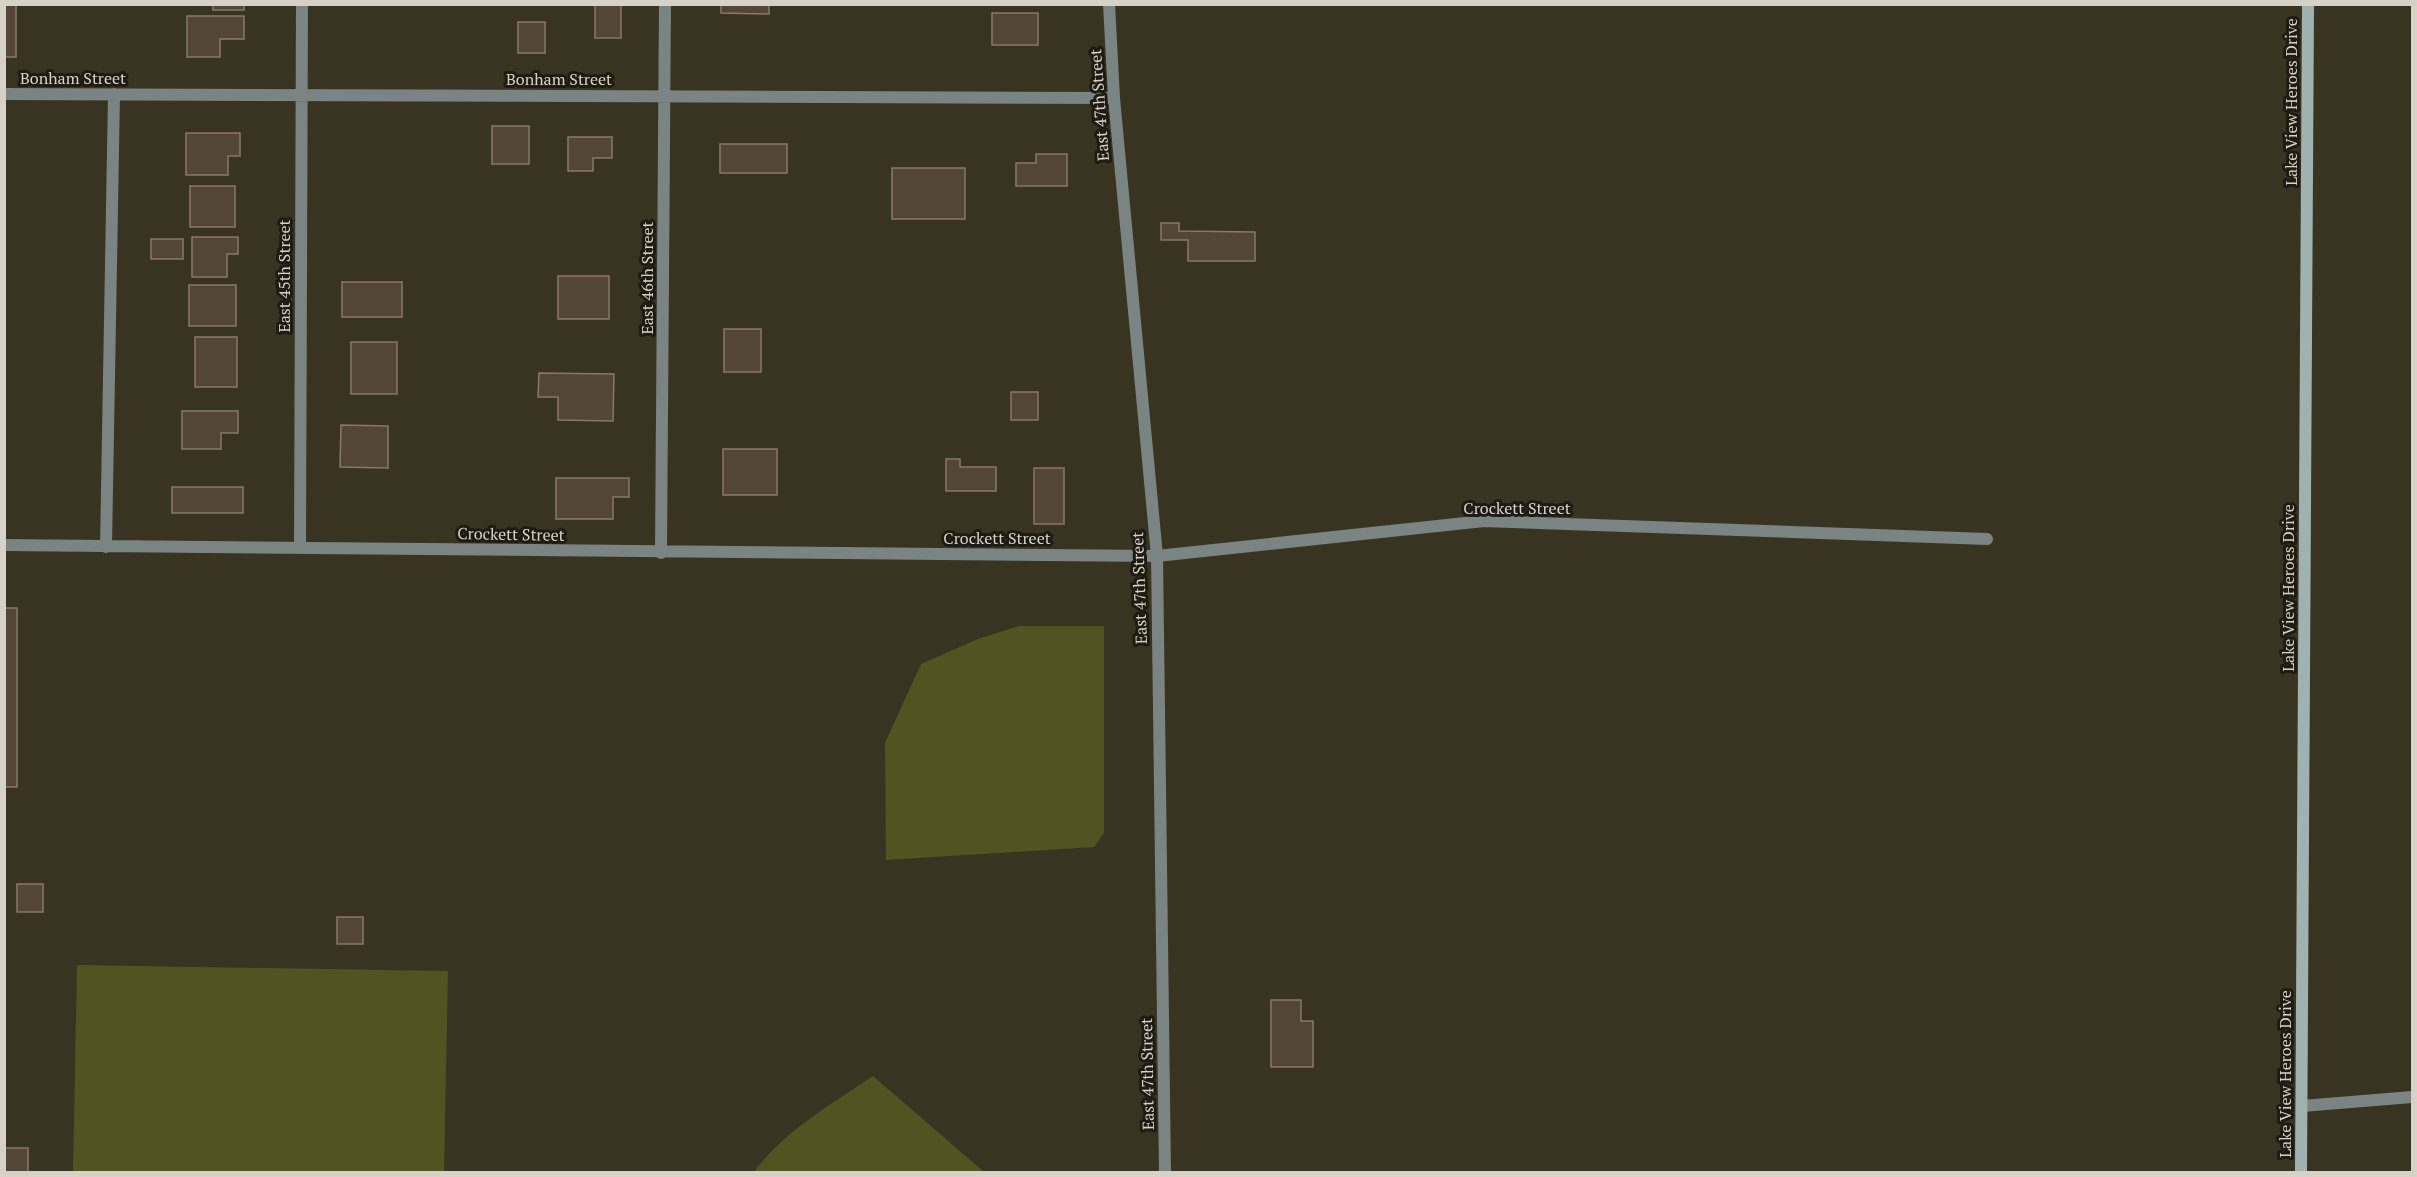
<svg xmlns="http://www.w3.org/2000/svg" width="2417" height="1177" font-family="'PT Serif',serif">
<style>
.green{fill:#525320}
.building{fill:#534537;stroke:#88796a;stroke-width:1.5}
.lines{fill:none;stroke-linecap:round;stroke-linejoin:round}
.lane{stroke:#798483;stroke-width:12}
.street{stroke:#798483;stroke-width:12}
.secondary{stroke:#a0b2b0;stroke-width:12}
.labels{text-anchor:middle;stroke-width:6;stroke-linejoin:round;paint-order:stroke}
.street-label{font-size:16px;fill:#d6d2c8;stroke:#1e1b13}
</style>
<rect width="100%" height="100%" fill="#393322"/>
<path class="green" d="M 1019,626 L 1104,626 L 1104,833 L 1094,847 L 886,860 L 885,743 L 921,664 L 978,639 Z
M 77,965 L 448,971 L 444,1172 L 73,1172 Z
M 873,1076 L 984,1172 L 754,1172 C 784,1131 832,1104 873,1076 Z"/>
<path class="building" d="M 4,4 L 16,4 L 16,57 L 4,57 Z
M 213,4 L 244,4 L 244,10 L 213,10 Z
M 595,4 L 621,4 L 621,38 L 595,38 Z
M 721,4 L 769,4 L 769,14 L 721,13 Z
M 992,13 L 1038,13 L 1038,45 L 992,45 Z
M 187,16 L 244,16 L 244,39 L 220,39 L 220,57 L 187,57 Z
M 518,22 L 545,22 L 545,53 L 518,53 Z
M 492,126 L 529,126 L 529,164 L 492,164 Z
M 186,133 L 240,133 L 240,156 L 228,156 L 228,175 L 186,175 Z
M 568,137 L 612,137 L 612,158 L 593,158 L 593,171 L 568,171 Z
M 720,144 L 787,144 L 787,173 L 720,173 Z
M 1036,154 L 1067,154 L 1067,186 L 1016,186 L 1016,163 L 1036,163 Z
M 892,168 L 965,168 L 965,219 L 892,219 Z
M 190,186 L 235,186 L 235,227 L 190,227 Z
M 1161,223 L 1179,223 L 1179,231 L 1255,232 L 1255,261 L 1188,261 L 1188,240 L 1161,240 Z
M 192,237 L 238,237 L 238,254 L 227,254 L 227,277 L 192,277 Z
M 151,239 L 183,239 L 183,259 L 151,259 Z
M 558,276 L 609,276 L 609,319 L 558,319 Z
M 342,282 L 402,282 L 402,317 L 342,317 Z
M 189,285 L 236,285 L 236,326 L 189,326 Z
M 724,329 L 761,329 L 761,372 L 724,372 Z
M 195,337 L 237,337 L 237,387 L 195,387 Z
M 351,342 L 397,342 L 397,394 L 351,394 Z
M 539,373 L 614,374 L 613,421 L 558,420 L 558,397 L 538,397 Z
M 1011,392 L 1038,392 L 1038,420 L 1011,420 Z
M 182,411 L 238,411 L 238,433 L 221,433 L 221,449 L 182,449 Z
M 341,425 L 388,426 L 388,468 L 340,467 Z
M 723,449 L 777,449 L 777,495 L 723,495 Z
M 946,459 L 960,459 L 960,467 L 996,467 L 996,491 L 946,491 Z
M 1034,468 L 1064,468 L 1064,524 L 1034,524 Z
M 556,478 L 629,478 L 629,497 L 613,497 L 613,519 L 556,519 Z
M 172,487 L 243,487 L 243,513 L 172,513 Z
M 4,608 L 17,608 L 17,787 L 4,787 Z
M 17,884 L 43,884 L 43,912 L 17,912 Z
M 337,917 L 363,917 L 363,944 L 337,944 Z
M 1271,1000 L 1301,1000 L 1301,1021 L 1313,1021 L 1313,1067 L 1271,1067 Z
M 4,1148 L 28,1148 L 28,1172 L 4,1172 Z"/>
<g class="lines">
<path class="lane" d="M 2302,1106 L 2412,1097"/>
<path class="street" d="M 1109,4 L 1114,98 L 1157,556 L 1165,1172
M 4,94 L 1114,98
M 4,545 L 1157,556 L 1484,521 L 1987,539
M 106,547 L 114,94
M 300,548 L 302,4
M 661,553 L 665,4"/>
<path class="secondary" d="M 2301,1172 L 2308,4"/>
</g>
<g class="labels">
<g class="street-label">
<text x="73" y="84">Bonham Street</text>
<text x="559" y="85">Bonham Street</text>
<text transform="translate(2291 102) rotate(-90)" y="6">Lake View Heroes Drive</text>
<text transform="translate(1099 105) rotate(-94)" y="6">East 47th Street</text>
<text transform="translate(284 276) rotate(-90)" y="6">East 45th Street</text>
<text transform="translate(647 278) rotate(-90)" y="6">East 46th Street</text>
<text x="1517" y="514">Crockett Street</text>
<text transform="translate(511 534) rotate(1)" y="6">Crockett Street</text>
<text x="997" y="544">Crockett Street</text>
<text transform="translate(1139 588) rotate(-92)" y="6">East 47th Street</text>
<text transform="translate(2288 588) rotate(-90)" y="6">Lake View Heroes Drive</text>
<text transform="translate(1147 1074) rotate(-91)" y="6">East 47th Street</text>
<text transform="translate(2285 1074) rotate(-90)" y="6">Lake View Heroes Drive</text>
</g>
</g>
<rect width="2417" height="1177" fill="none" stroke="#d6d2c8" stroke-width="12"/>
</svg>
